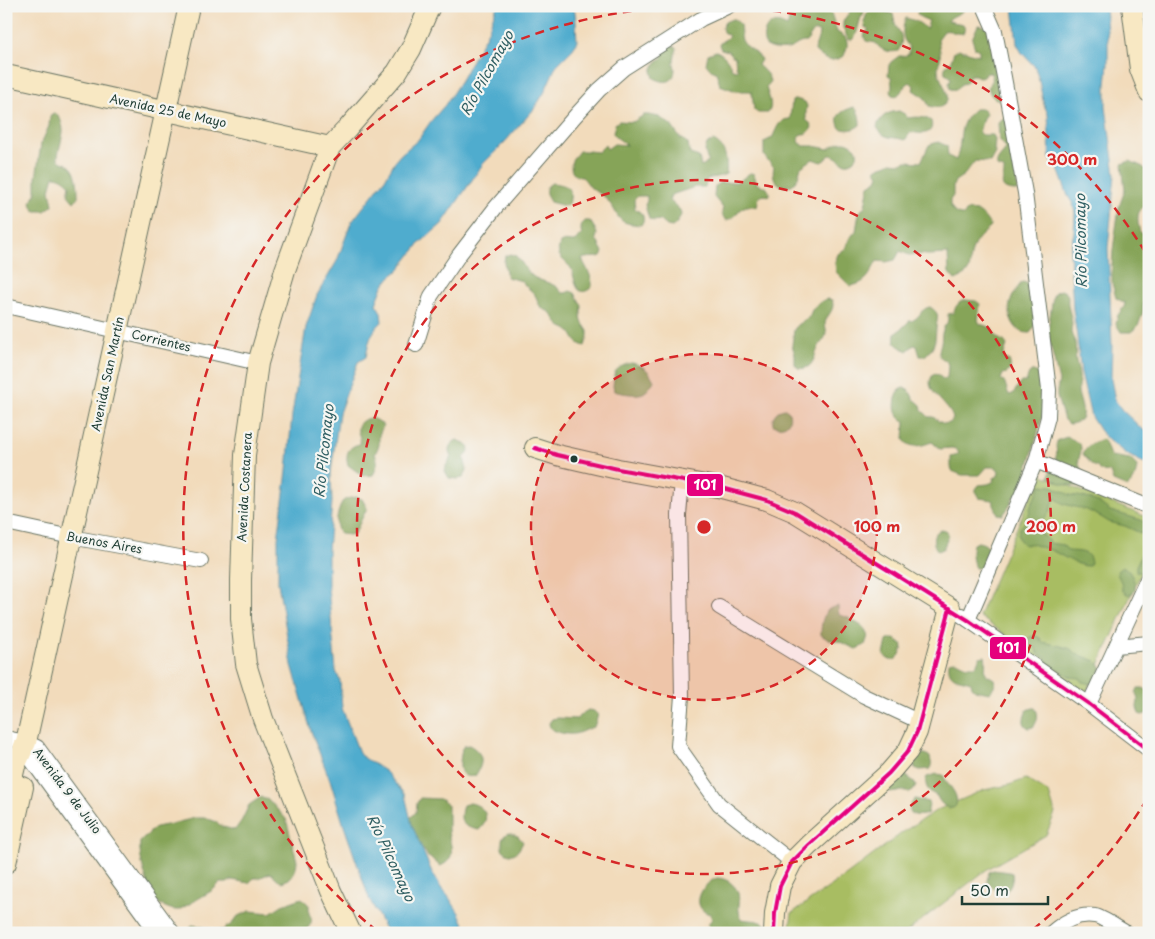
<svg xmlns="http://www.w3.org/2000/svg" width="1155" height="939" font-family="'Playpen Sans',sans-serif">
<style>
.green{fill:#a8bd62;stroke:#647d4b}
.forest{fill:#86a458;stroke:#527046}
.water{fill:#50acce;stroke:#387481}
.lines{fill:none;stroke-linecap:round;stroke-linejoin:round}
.street-casing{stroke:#697463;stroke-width:16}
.secondary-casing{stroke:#697463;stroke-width:22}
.street{stroke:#fff;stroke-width:14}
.secondary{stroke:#f8e8c3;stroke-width:20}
.bus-1-casing{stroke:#f6f6f2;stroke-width:8}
.bus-1{stroke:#e5007d;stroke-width:4}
.ring{fill:none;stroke:#d62828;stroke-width:2.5;stroke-dasharray:9 6}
.bus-dot{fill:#1f3d34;stroke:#f6f6f2;stroke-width:2}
.labels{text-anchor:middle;stroke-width:4.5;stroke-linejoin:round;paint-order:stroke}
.street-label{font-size:12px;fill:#1f3d34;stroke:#f6f6f2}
.water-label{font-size:14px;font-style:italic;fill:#2e5e62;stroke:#f6f6f2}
.centre{fill:#d62828;stroke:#f6f6f2;stroke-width:2.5}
.ring-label{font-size:15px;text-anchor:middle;font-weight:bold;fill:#d62828;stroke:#f6f6f2;stroke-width:4.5;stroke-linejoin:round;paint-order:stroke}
.line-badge{stroke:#f6f6f2;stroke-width:2}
.badge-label{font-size:14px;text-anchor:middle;font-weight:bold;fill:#fff}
</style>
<rect width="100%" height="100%" fill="#f6f6f2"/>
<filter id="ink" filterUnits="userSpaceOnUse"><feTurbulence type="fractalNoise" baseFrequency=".02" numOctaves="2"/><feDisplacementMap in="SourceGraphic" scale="10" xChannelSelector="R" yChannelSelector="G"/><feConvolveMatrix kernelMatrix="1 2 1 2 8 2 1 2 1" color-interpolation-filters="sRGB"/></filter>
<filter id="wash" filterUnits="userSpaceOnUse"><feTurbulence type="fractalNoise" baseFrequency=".0096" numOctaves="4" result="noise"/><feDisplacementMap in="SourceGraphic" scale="20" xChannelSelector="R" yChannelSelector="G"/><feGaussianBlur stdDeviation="1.12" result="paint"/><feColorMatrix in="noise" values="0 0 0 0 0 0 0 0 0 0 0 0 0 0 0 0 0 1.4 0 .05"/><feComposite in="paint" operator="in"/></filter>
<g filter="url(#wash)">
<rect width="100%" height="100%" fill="#f2dbbb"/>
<path class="green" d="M 1040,474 L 1149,518 L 1149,556 L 1086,693 L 979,616 Z
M 1026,779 L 1049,793 L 1055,813 L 1046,835 L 986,870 L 905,933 L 789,933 L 792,913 L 848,874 L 906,830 L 937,810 L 984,790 L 1009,785 Z"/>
<path class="forest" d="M 790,6 L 825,6 L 831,13 L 837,32 L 845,37 L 847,42 L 847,47 L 844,56 C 830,63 826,61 815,51 C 815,44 819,39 819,32 L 815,31 C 810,34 810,38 806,42 C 799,42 797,45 791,48 C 786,50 774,50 768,47 C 760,43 764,26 772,24 C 777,22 783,25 787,27 C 791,19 787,14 790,6 Z
M 856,6 L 862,6 L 864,11 L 863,16 L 861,17 L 856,35 L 853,39 L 851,40 L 848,39 L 843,28 L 843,21 L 851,10 Z
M 916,6 L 962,6 L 964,10 C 959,15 952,15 948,21 L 963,24 L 965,28 L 963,33 C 954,35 952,29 944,31 L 938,39 C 939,46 941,53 940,60 C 939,62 938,65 938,68 C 937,80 958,100 940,107 C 936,108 933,107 929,106 L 925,98 L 913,90 L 914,86 L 910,82 C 904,85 903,91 897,96 L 892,95 L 891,90 L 892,86 L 891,77 L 888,75 L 889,65 L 891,62 L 899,56 L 904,56 L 909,54 C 910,45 907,46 904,39 C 902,33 903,23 906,18 C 914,20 921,23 926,29 L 929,21 L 920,17 L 917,14 L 918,9 Z
M 871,10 L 880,10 L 893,14 C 894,17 894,20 895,23 C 895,27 897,27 899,31 C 903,37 902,45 898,51 C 889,53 881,51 876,43 L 866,41 L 864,37 L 865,33 L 869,30 L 865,27 L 864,22 L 867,13 Z
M 732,19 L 734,19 L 740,24 C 741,30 740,37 743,42 C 748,51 757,50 761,60 L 758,65 C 763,70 770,75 770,83 L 766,87 C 768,96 774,105 768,113 L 758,113 L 754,110 L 752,93 L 751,91 L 736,91 L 720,85 L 716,72 L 711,70 L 706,64 L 708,54 L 716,51 C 724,54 729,61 732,69 L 737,70 L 738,68 L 736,67 L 735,57 L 731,55 L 728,51 L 721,49 L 719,45 C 721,40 727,40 729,36 L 723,32 L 722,27 L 725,22 Z
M 978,25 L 988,27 L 1003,99 C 993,101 990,95 988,86 C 992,82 993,79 991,73 L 987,73 L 984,76 L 979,77 L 975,75 L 970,75 L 966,83 L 961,84 C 958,89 956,90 950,89 L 949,84 L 951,79 L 949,75 L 945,73 C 944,67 946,65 951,61 L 954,52 L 959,49 L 963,51 L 966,51 L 970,53 L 979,55 L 979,50 L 975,48 L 972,39 Z
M 670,45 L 677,48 C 676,52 674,57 674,61 C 673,63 675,66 675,69 C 674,83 666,84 654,78 L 652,71 L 656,62 L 662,58 L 663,49 Z
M 796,99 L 805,102 L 807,106 L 806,111 L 806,120 L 810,123 L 812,127 C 809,133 807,134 801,134 L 798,138 L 800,143 L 804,146 L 814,146 L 828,149 C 839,142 845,138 856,148 C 858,153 858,157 854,160 C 843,169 840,156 830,155 L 823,162 L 818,161 L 813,159 L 801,167 C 799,171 799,176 797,179 C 789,194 769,184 774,167 L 764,156 L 764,142 L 772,138 C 777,129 778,119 790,119 L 792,101 Z
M 854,107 C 859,111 860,118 860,125 C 854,130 847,131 840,128 C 833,114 843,111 854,107 Z
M 975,109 L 984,109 L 986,114 L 983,118 L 979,133 L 983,135 L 993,135 L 995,139 L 994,149 L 995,153 L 990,162 L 975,161 L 964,175 L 955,181 L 953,186 L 953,196 L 950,200 L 950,205 L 955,213 L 960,215 L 964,215 L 967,211 C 979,208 985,217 991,227 C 984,233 976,239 973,248 C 967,265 976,272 955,280 L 949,273 L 948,254 L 928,255 L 918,254 L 909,255 L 900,251 L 895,260 L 886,262 L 877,261 C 869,275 868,283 850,286 L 836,272 L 835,263 L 838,254 L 846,248 L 849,239 L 856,231 L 859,213 L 865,206 L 869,185 L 877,180 L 879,175 L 875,170 C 880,165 886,166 891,162 L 901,163 L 906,161 L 921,162 L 929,145 L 938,142 L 947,146 L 948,156 L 956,160 C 964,140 955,125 975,109 Z
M 899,111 L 906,115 L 907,118 C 916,117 924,116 931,121 C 935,136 920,134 911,132 L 905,140 C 892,136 884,140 877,127 C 880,116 888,112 899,111 Z
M 55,113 L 59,116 C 61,121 63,126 63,131 C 63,137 57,155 58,158 C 60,163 64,162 67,164 C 78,170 78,186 78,197 L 74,202 L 68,195 L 70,185 C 66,180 60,176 54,176 L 50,190 L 53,205 L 45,211 L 35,211 L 32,207 L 31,202 L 36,193 L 36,178 L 41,144 L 49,126 L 50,116 Z
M 644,115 L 649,115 L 659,117 L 671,125 L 680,138 L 684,140 L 688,144 L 690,154 L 699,157 L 701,167 L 705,165 L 708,161 C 705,153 702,145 713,141 C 727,147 727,161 726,174 C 720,177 714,177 707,179 L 705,187 L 695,187 L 671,195 L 669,200 L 680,210 L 681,215 L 676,224 L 672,227 L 667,226 L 660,220 L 654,221 L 649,219 L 645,205 L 647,201 L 647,196 L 638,196 L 634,200 L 635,209 C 643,213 646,218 641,225 C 614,223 622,218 608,201 C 604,195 598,193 592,189 C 588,185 586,180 582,177 C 571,177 569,167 573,158 C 575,156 577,154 579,151 L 588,151 L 598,152 L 605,145 L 607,149 L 614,144 L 627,145 L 616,137 L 613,133 L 615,124 L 619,121 L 633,122 Z
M 1006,118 L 1018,191 C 994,191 1005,181 1004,169 L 997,167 C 995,158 1004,155 1006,148 L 999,139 L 998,122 L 1001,119 Z
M 1130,161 L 1143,167 L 1149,173 L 1149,204 C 1146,206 1143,207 1141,209 C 1136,214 1138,226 1140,232 L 1144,235 L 1146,254 L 1149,262 L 1149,284 L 1144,294 L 1143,312 L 1138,326 L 1131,332 L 1121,332 L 1116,324 L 1118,315 L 1124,307 L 1125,303 L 1116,298 L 1112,283 L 1112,266 L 1113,250 L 1119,207 L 1125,190 L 1122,164 Z
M 750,173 L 754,174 L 757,184 L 766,187 L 769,191 L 769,196 L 764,195 L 759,197 L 757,207 C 753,206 748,205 744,207 C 736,210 737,219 726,220 C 722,216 721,213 723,208 L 714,197 L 715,186 L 719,183 L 738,182 Z
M 552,183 C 568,185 573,187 569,204 L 565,206 L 550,202 C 546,195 542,188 552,183 Z
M 585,221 L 590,221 L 595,229 L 597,234 L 596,239 L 603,252 L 601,256 C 595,259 589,256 582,259 C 586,268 593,277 592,287 C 576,301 575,279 572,270 C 567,260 554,259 560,243 C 567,239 571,244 576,241 L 578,237 L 582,235 C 580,228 581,225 585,221 Z
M 510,254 L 516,256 C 522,262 525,269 531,275 C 540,283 555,281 562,293 L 566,293 L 570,291 L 575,293 L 582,306 L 581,316 L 582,322 L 588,331 L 588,336 L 585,346 C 573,343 576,337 569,331 C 566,328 562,328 559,325 C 555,321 554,316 550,312 C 546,310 543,310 540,306 C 538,303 537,298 535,295 C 532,290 525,287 522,281 L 507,277 L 504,262 L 505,256 Z
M 1022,282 L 1031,284 L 1037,319 L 1033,329 L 1030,333 C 1020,333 1016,329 1012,321 C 1005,306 1013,294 1022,282 Z
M 1061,290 C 1071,294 1067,297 1068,305 C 1069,311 1072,318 1072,324 C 1072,326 1071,329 1071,331 C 1071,335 1074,339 1075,342 C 1076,348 1075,355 1076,361 C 1077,366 1079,371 1079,376 C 1080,381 1077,386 1078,392 C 1080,404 1091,423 1068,424 L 1064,420 L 1057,397 L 1057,391 L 1059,381 L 1048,335 L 1048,330 L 1053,296 L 1056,292 Z
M 827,299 L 832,300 C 836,310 827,314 825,323 C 825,326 827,330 826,334 C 825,340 820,343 818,348 C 814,357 813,371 798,368 L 795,364 L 795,354 L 792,345 L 794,330 L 797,325 L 809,317 L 813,308 L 822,301 Z
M 965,300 L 976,301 L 980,304 L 978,320 L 980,324 L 992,328 C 995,334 997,339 1004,341 L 1007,345 L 1004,354 L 1004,359 L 1009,360 C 1011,366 1011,369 1007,373 L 1003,374 L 1001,379 C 1007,384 1006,389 1009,395 L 1013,394 L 1021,382 L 1026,382 L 1029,374 L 1033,371 L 1042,374 L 1043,413 L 1023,487 L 1013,498 L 1009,507 L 1003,515 L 998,514 L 992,500 L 979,498 L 976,493 L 976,489 L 979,485 L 988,484 L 993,482 L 994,478 L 998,476 L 999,471 L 996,467 L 987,467 L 980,475 L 962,475 L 952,471 L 951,467 L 951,457 L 955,456 L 959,453 L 956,449 L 951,448 L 940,449 L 932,442 C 923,445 911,450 904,440 L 905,421 C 892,416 894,401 899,390 L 903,388 L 908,389 L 914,399 L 921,405 L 922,410 L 929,417 L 933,417 C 939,421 942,425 950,423 L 953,419 C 951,404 919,389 934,374 L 939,375 L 942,379 L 947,378 L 948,365 L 946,360 C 936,357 939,351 941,343 C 942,338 941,335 943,330 C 943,327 946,325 947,323 C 948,320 948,317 948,314 L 953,313 C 956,306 958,302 965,300 Z
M 930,307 C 941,314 937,317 936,328 C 935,341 936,345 925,356 L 920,356 L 917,346 L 914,345 L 907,351 C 898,345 893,346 895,333 C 901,330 903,327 907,323 C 913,318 909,323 915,319 C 921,315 922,308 930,307 Z
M 632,363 C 644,366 649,370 654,381 C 651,385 648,391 643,393 C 637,396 620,393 614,391 L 613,386 L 615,372 C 619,367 625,364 632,363 Z
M 785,409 L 789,412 C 792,424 784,429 773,425 C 772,417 775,410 785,409 Z
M 371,418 L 380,422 L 383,426 L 379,435 L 379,445 L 375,454 C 379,461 377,468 373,475 L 363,476 L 348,465 C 345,454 348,446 360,444 C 361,437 359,437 358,431 C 356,423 364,419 371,418 Z
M 1067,437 L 1080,444 C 1084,455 1073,460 1083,471 L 1082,482 L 1078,486 L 1063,484 L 1049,477 C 1050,469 1055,464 1056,457 C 1058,450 1054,446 1058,440 Z
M 1103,439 C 1107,445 1107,451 1111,456 L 1130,459 L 1137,466 C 1136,475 1135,481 1127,487 L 1113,481 L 1110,472 L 1100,471 L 1097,467 L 1092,465 L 1083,454 C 1085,446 1095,441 1103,439 Z
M 457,440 L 467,444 C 471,450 468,454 464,458 L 467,470 L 463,478 L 458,479 L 449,478 L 445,471 L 446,466 L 451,457 C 447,450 449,444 457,440 Z
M 1041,485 L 1052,486 L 1070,495 L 1084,497 L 1098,502 L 1110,511 L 1141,520 L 1149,525 L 1149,537 L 1125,526 L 1109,522 L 1101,517 L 1087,510 L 1064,504 L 1055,498 L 1049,513 L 1044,520 L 1040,532 L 1047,539 L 1049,543 L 1063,545 L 1068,551 C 1078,552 1089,550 1091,562 L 1089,566 C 1078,567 1059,553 1048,549 C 1046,548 1043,548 1040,547 C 1033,545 1034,542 1025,545 C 1015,539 1017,529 1025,522 L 1026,517 L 1029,514 L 1031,505 Z
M 356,497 L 362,499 L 367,508 L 355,533 L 350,535 L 340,534 C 333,524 338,512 342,502 L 346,499 Z
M 941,530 L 946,531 L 949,535 L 943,549 L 938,551 C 932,544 931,533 941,530 Z
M 1149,539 C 1149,550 1153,569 1141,573 L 1136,571 L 1136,566 C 1138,562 1146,545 1146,541 Z
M 978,542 C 983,543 986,544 989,549 L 986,555 L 989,560 L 984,568 L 975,568 C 972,560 971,552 973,544 Z
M 1124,567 C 1131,571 1136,583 1135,591 L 1133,593 L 1128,595 L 1122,590 C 1122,587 1122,584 1121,582 C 1118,575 1113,570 1124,567 Z
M 838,606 L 839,615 L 847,617 L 863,627 L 868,636 L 865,645 L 856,649 L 838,641 L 829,640 L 821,635 C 821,627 822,615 829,609 C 832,607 835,607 838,606 Z
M 1036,636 L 1040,638 L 1042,642 L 1057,645 L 1071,649 L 1074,653 L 1096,661 L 1102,668 L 1093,684 L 1083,682 L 1080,678 L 1071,677 L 1046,663 L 1046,658 L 1037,653 L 1036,648 L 1032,646 L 1027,646 L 1024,642 L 1030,637 Z
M 890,639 L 895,639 L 903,645 C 902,656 893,667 884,655 L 887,641 Z
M 985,656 C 987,662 984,668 986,674 L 994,679 L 995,684 L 990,693 L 975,690 L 972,687 L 971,682 C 958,678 947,679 949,662 C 958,659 960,664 968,666 C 971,666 974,666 976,666 L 980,657 Z
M 1138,688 L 1143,688 L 1149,691 L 1149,713 L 1142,715 L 1139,714 L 1137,707 L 1138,700 L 1136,693 Z
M 1033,708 L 1035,708 C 1039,713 1038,722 1033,727 L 1029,728 C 1021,724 1024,717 1027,710 Z
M 588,710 L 594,711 L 598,715 L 594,727 C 588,728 584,731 578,733 C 570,736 557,733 550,728 L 549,723 L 552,719 L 557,718 L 577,719 L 580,715 Z
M 469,745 C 484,753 484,763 475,776 C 455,780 460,762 462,748 L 464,746 Z
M 922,754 L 926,754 L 930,757 L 932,767 L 930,769 L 920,770 L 915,768 C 913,762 916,756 922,754 Z
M 903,770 L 905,772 L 906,776 C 911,779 914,781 916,786 L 913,791 L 909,793 C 900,788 898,794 890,792 L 889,788 L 892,781 Z
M 937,774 L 943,775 C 946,782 955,791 956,797 C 960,814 942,810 937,796 C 929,792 925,788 926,779 L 927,777 Z
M 261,797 L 264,799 L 267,798 L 286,819 L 297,861 L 296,868 L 292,876 L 289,879 L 282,882 C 277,880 275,875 270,873 L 259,878 L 254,878 L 249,883 L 232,880 L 227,883 L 220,883 L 213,890 L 179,910 C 171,911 156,904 152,896 C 149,892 148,886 147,881 C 143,868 139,856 140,842 L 155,827 L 167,825 L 195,818 L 206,818 L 214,821 L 223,827 L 235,830 L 242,820 L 249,805 Z
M 420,798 L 440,799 L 448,805 C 448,813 448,822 448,830 C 449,843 459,859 440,866 L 432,859 L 428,857 L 424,849 L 419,847 L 409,819 L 416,812 L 417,803 Z
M 915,799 L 928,802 L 929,805 L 927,814 C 912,819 904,811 915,799 Z
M 470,803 C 486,806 491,819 479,830 C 462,827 458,822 463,805 Z
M 508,833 L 518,836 L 523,842 C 518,853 512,859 502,849 L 502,840 L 504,836 Z
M 993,870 L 1009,872 L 1012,873 C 1014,880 1010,887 1005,893 C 998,893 991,887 987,881 L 989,872 Z
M 717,878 C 728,878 739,887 739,899 C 740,903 738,907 739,911 C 739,914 741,916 742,919 C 751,921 758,919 767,925 L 769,933 L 707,933 L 709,923 L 712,919 L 710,914 C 689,908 701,884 717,878 Z
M 302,898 L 309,905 L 309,914 C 315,921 309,927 303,933 L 188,933 L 192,925 C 203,926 214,932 224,930 L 226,927 L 231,925 L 238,916 L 250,911 L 270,913 L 282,905 Z"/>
<path class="water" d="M 497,6 L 572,6 L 575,12 L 576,22 L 577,43 L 572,50 L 556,66 L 544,93 L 534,109 L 504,143 L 483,164 L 442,224 L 420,243 L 398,271 L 390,277 L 383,286 L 376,304 L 381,312 L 382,322 C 370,333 369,341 366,357 L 358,362 L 339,413 L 331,473 L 332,502 L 328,550 L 328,587 L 336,671 L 340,681 L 342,708 L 360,755 L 386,772 L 405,795 L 412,825 L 431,870 L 441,888 L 448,896 L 459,913 L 468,933 L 387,933 L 369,898 L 344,826 L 331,783 L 311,731 L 292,665 L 278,583 L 278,539 L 287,471 L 292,415 L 306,327 L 317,295 L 337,261 L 351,223 L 385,179 L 395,161 L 401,154 L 418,140 L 431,121 L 445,105 L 461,80 L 487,33 Z
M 1013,6 L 1105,6 L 1108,44 L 1108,64 L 1106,85 L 1106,107 L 1115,175 L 1108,248 L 1112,345 L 1111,379 L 1115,400 L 1122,410 L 1142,429 L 1149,433 L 1149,466 L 1128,455 L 1108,440 L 1100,431 L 1091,417 L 1081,373 L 1077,337 L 1073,309 L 1070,251 L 1074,232 L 1075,213 L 1073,204 L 1068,196 L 1057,166 L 1050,159 L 1048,114 L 1044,105 L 1038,76 L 1035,67 L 1022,53 L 1017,44 Z"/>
</g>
<g filter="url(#ink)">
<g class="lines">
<defs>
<path id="street" d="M 6,306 L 258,363
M 416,345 L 431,296 L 459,255 L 496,207 L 576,115 L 599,90 L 624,68 L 701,19 L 729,6
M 1036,461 L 1149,507
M 682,481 L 679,515 L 682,696 L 678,746 L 719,804 L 792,862
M 6,523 L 71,537 L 201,561
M 719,607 L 864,696 L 920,722
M 961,615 L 1089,704 L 1149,750
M 968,620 L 1036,461 L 1048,417 L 1049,390 L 1025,193 L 1004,77 L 995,31 L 984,6
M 1116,646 L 1149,643
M 1089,704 L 1149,575
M 6,738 L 26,742 L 37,747 L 173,933
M 26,742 L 32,761 L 157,933
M 1051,933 C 1063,922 1077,913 1095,916 C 1102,917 1119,929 1127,933"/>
<path id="secondary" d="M 1132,6 L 1140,69 L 1149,92
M 6,75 L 330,147
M 535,448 L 557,455 L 618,469 L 722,488 L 767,500 L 795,512 L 950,608 L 917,732 L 908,751 L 889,773 L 809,845 L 792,862 L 780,886 L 775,913 L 774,933
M 6,805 L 15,766 L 26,742 L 189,6
M 6,863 L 23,787
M 351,933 L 331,891 L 263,719 L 246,664 L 241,619 L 241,580 L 245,455 L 258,363 L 285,270 L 330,147 L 348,128 L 397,72 L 411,49 L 430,6"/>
</defs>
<use href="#street" class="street-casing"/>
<use href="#secondary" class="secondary-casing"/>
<use href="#street" class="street"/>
<use href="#secondary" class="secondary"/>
<defs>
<path id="bus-1" d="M 535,448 L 557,455 L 618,469 L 722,488 L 767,500 L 795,512 L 968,620 L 1089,704 L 1149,750
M 774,933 L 775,913 L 780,886 L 792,862 L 809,845 L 889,773 L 908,751 L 917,732 L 950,608"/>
</defs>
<use href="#bus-1" class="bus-1-casing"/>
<use href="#bus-1" class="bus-1"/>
</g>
</g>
<circle cx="704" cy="527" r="173" fill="#d62828" fill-opacity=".12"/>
<g class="ring">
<circle cx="704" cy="527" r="173"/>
<circle cx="704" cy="527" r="347"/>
<path d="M1147 799A520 520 0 0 1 1031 931M377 931A520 520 0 1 1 1147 255"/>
</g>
<circle class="bus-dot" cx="574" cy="459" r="4.5"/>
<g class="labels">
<g class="street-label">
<text transform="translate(168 111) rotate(12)" y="4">Avenida 25 de Mayo</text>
<text transform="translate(161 341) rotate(13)" y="4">Corrientes</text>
<text transform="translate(108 374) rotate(-78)" y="4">Avenida San Martín</text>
<text transform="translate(245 487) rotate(-87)" y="4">Avenida Costanera</text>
<text transform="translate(104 543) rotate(10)" y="4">Buenos Aires</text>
<text transform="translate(67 791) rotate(53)" y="4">Avenida 9 de Julio</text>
</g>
<g class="water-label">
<text transform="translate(487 73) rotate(-61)" y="5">Río Pilcomayo</text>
<text transform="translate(1081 241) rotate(-91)" y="5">Río Pilcomayo</text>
<text transform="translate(324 451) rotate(-84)" y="5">Río Pilcomayo</text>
<text transform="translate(391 858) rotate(65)" y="5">Río Pilcomayo</text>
</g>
</g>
<circle cx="704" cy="527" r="8" class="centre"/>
<g class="ring-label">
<text x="1072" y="165">300 m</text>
<text x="877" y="532">100 m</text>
<text x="1051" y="532">200 m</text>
</g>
<g class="line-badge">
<rect x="686" y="473" width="38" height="24" rx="5" fill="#e5007d"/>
<rect x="989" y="636" width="38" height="24" rx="5" fill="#e5007d"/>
</g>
<g class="badge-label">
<text x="705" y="490">101</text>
<text x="1008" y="653">101</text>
</g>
<rect width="1155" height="939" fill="none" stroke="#f6f6f2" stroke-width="25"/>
<path d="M962 896v8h86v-8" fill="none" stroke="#1f3d34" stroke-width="2.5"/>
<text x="970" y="896" font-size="15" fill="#1f3d34" stroke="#f6f6f2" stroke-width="4" paint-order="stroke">50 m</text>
</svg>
